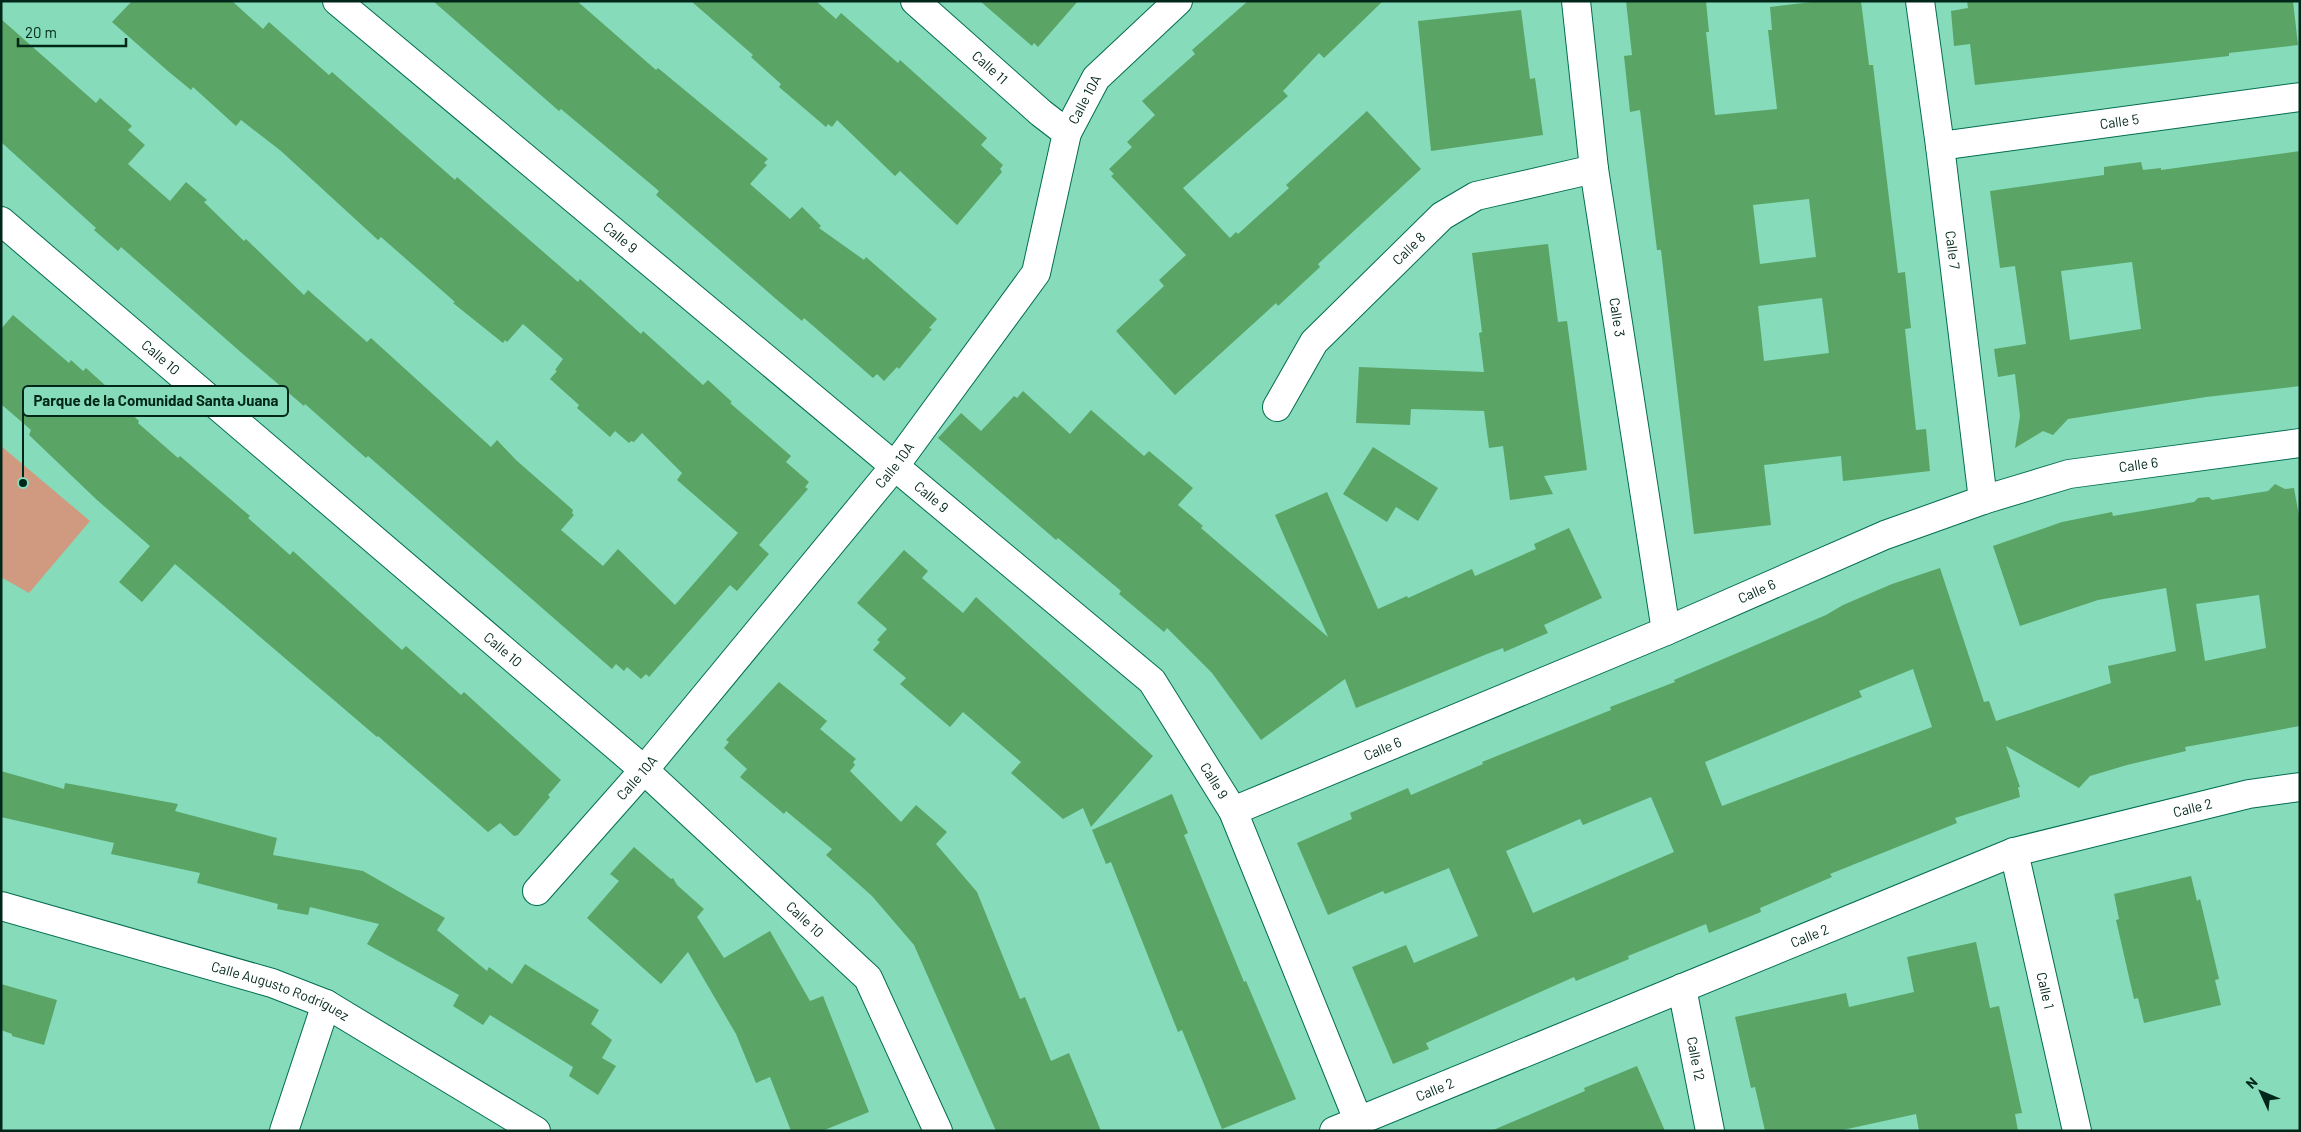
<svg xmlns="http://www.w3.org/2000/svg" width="2301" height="1132" font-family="Barlow,sans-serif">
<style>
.green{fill:#d09a80}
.building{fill:#5aa565;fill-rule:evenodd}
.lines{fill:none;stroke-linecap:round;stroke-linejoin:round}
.minor-casing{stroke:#036d51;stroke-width:30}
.minor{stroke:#fff;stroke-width:28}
.labels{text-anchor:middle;stroke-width:4.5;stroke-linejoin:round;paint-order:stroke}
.street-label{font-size:14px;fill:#01261a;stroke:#85dbba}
.leader{fill:none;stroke:#01261a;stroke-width:2}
.callout-dot{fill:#01261a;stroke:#85dbba;stroke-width:2}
.callout{fill:#85dbba;stroke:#01261a;stroke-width:2}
.callout-label{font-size:15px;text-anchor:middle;font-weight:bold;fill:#01261a}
</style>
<rect width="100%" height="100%" fill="#85dbba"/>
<path class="green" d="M 1,446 L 90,521 L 29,593 L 1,577 Z"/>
<path class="building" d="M 132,1 L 232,1 L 263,29 L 269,22 L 329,75 L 332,72 L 455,180 L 457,177 L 578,282 L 580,279 L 641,334 L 643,331 L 703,385 L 708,380 L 732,402 L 730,403 L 791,456 L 786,462 L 809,482 L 805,487 L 808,489 L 759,545 L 769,554 L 737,591 L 730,585 L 649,677 L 646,674 L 641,679 L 627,667 L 624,671 L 616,664 L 612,669 L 368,456 L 366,458 L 305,404 L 304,406 L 244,355 L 121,247 L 118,251 L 94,230 L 96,228 L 1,142 L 1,19 L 96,103 L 100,98 L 132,126 L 128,130 L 145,145 L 128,164 L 170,201 L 186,182 L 207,200 L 204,202 L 244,241 L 246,239 L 304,295 L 308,290 L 367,342 L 371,338 L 491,447 L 497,440 L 516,460 L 573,510 L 572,513 L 574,515 L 561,530 L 603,566 L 618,549 L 675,605 L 738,533 L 677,480 L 682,473 L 642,433 L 634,442 L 631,441 L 629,443 L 615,431 L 610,437 L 577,408 L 579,405 L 550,379 L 557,371 L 555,370 L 563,359 L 523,324 L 507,342 L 505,340 L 503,343 L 453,303 L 455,302 L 381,237 L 378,240 L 281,151 L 241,120 L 236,126 L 193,87 L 191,90 L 169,72 L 112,22 Z
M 433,1 L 577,1 L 656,70 L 658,68 L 768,159 L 764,163 L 767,165 L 750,184 L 790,219 L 802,207 L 821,226 L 819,228 L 864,260 L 866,257 L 937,319 L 929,328 L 932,329 L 899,369 L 897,367 L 884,381 L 877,374 L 873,378 L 804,318 L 802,321 L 776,299 L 656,195 L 659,191 L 561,109 L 559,111 Z
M 691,1 L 816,1 L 836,19 L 841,13 L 898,63 L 900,60 L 987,138 L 981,145 L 1003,165 L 1000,169 L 1002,172 L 957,225 L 900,171 L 895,176 L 837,120 L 832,127 L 828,124 L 826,127 L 779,87 L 781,84 L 751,57 L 753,55 Z
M 980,1 L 1078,1 L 1038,47 L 1034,43 L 1032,46 Z
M 1248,1 L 1383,1 L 1324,58 L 1319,53 L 1283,91 L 1288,96 L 1183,188 L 1230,238 L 1236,232 L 1238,234 L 1289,188 L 1286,185 L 1367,111 L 1421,169 L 1318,264 L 1320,267 L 1278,306 L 1276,303 L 1175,395 L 1116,331 L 1164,286 L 1159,280 L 1186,255 L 1111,176 L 1114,174 L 1109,169 L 1132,147 L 1127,142 L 1155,115 L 1142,101 L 1195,54 L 1192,50 Z
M 1626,1 L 1706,1 L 1709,32 L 1706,32 L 1715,115 L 1777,109 L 1768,30 L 1772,30 L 1770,7 L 1820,1 L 1861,1 L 1869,65 L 1873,65 L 1898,273 L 1905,272 L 1911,328 L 1905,329 L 1916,430 L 1926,429 L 1930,471 L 1843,481 L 1841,456 L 1764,465 L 1771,525 L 1694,534 L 1661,250 L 1657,250 L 1640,110 L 1630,112 L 1624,56 L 1632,55 ZM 1809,199 L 1816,257 L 1760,264 L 1753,205 ZM 1822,298 L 1829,353 L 1764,361 L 1758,306 Z
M 1967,1 L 2293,1 L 2298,45 L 2229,53 L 2229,56 L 1975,85 L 1970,44 L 1954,46 L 1951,11 L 1968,8 Z
M 1521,10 L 1530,79 L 1535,78 L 1543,135 L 1431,151 L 1418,21 Z
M 2300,151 L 2300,386 L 2206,397 L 2068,419 L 2053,435 L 2043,431 L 2015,448 L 2020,416 L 2015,374 L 1998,377 L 1994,349 L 2026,344 L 2015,266 L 2000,268 L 1990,191 L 2104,175 L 2104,167 L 2141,162 L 2143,170 L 2161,168 L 2161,170 ZM 2132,262 L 2141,329 L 2070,340 L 2061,271 Z
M 1548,244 L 1558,322 L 1567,321 L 1587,470 L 1544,476 L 1553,494 L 1510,500 L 1503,446 L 1489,448 L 1484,411 L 1411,409 L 1410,425 L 1356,423 L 1359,367 L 1484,372 L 1479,333 L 1482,332 L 1472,253 Z
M 13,315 L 69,363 L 71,360 L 83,371 L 86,368 L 106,386 L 104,388 L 139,421 L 138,423 L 178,458 L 180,456 L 250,516 L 248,518 L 290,555 L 293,551 L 402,650 L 406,646 L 461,695 L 464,692 L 561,780 L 548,795 L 550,797 L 518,835 L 514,836 L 500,823 L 488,832 L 378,736 L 377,737 L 175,564 L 142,602 L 119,582 L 150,546 L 97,500 L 29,435 L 31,430 L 1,404 L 1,329 Z
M 1023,391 L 1070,434 L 1091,410 L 1144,456 L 1149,451 L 1193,488 L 1178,505 L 1203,526 L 1201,528 L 1328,637 L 1275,515 L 1327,492 L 1378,609 L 1407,596 L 1408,598 L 1472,569 L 1475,576 L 1536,549 L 1534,544 L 1569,528 L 1602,598 L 1544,625 L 1548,633 L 1504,652 L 1503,648 L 1487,654 L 1356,708 L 1345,679 L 1261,740 L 1212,673 L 1167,628 L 1164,632 L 1119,594 L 1121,591 L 1058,538 L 1056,540 L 938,438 L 961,413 L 981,431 L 1014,396 L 1017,398 Z
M 1373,447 L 1438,488 L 1418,521 L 1396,507 L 1387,522 L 1343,494 Z
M 2275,484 L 2285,489 L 2294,488 L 2300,521 L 2300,726 L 2185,747 L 2186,751 L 2127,765 L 2090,776 L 2079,788 L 2006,746 L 2020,787 L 2018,787 L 2020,797 L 1955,818 L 1957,823 L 1830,874 L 1832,877 L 1760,908 L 1761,912 L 1709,933 L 1706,924 L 1628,956 L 1629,959 L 1576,981 L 1574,977 L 1426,1043 L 1429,1049 L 1393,1064 L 1352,967 L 1406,945 L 1414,963 L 1478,936 L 1449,868 L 1385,894 L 1383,891 L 1328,915 L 1297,843 L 1352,819 L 1350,813 L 1408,788 L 1411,795 L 1483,764 L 1482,762 L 1611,710 L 1610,707 L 1675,682 L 1674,680 L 1826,615 L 1843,605 L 1892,584 L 1940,568 L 1984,702 L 1989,701 L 1996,721 L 2111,683 L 2108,666 L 2176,651 L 2166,588 L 2098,600 L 2020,626 L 1993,546 L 2062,522 L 2112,512 L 2113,516 L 2194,502 L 2198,498 L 2209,497 L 2212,500 L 2268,491 ZM 2259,595 L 2266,648 L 2205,661 L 2196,604 ZM 1913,669 L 1932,727 L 1722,806 L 1705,762 L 1862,697 L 1859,691 ZM 1651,797 L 1674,852 L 1533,913 L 1506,851 L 1580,819 L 1583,825 Z
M 904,550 L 928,571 L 922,578 L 963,613 L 976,597 L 1153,756 L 1091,827 L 1083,808 L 1063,819 L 1011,773 L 1021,762 L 963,712 L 950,727 L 900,684 L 906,678 L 873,650 L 880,642 L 877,640 L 887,629 L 857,603 Z
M 779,682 L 827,721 L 820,729 L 856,759 L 853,762 L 855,765 L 850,771 L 901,822 L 916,805 L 947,832 L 936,844 L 977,892 L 1020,999 L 1025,997 L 1051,1061 L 1069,1053 L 1101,1131 L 996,1131 L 914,945 L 872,896 L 826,855 L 832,849 L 786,811 L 784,814 L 740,777 L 747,769 L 724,748 L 729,742 L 726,740 Z
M 1,771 L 64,789 L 65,783 L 178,804 L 175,811 L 277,838 L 273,855 L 363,871 L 445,918 L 437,930 L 487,971 L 489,967 L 512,984 L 525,964 L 599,1010 L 591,1024 L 612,1040 L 602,1058 L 616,1066 L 598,1095 L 569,1076 L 573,1067 L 490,1015 L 483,1025 L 453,1006 L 459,995 L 367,944 L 379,924 L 310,907 L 308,915 L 277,909 L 278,904 L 197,883 L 200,873 L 111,854 L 114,843 L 1,817 Z
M 1172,794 L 1188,833 L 1184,835 L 1244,982 L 1246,981 L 1296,1099 L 1222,1129 L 1182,1030 L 1178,1032 L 1111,862 L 1106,864 L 1092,830 Z
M 634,847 L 671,879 L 673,878 L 677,885 L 704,909 L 697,917 L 724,958 L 770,931 L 810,1001 L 823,996 L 869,1112 L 822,1131 L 791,1131 L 770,1077 L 756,1083 L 736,1034 L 688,952 L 661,984 L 587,918 L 619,881 L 610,874 Z
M 2191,876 L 2197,901 L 2200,899 L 2219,979 L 2215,980 L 2221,1005 L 2144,1023 L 2138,998 L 2134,999 L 2116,920 L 2119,919 L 2114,894 Z
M 1976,942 L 1990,1008 L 1999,1006 L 2022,1113 L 2015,1114 L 2018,1131 L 1919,1131 L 1916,1114 L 1838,1131 L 1765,1131 L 1755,1087 L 1751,1088 L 1735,1017 L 1846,993 L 1849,1007 L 1914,992 L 1907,957 Z
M 1,984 L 57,1000 L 44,1045 L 12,1036 L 12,1034 L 1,1030 Z
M 1637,1066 L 1665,1131 L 1491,1131 L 1585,1091 L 1584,1088 Z"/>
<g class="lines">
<defs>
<g id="minor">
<path id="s1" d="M 337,1 L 1152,681 L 1233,811 L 1358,1120"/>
<path id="s2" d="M 915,1 L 1041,113 L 1067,133"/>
<path id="s3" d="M 1576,1 L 1594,169 L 1666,631"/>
<path id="s4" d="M 1920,1 L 1940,146 L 1983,500"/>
<path id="s5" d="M 1940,146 L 2300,97"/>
<path id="s6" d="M 1,221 L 644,770 L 868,978 L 938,1131"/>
<path id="s7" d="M 1277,407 L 1314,342 L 1442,216 L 1476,196 L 1594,169"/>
<path id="s8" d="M 1233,811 L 1666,631 L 1885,535 L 1983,500 L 2069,474 L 2300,443"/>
<path id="s9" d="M 2014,852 L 2077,1131"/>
<path id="s10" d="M 537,891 L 644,770 L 894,467 L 1036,273 L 1067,133 L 1096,78 L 1178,1"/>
<path id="s11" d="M 1,906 L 272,983 L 326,1004 L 536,1131"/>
<path id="s12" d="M 1682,988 L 1710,1131"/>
<path d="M 284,1131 L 326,1004"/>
<path id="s13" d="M 1334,1131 L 2014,852 L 2249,794 L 2300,787"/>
</g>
</defs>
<use href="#minor" class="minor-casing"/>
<use href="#minor" class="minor"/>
</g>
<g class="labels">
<g class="street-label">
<text dy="5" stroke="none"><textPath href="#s2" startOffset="100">Calle 11</textPath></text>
<text dy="5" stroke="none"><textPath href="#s10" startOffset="976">Calle 10A</textPath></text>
<text dy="5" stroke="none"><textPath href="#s5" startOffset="181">Calle 5</textPath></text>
<text dy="5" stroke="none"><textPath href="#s1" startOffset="369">Calle 9</textPath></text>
<text dy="5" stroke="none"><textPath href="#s7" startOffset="208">Calle 8</textPath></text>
<text dy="5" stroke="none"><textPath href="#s4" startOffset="251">Calle 7</textPath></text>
<text dy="5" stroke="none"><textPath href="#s3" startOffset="319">Calle 3</textPath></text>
<text dy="5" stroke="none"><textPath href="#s6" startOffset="210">Calle 10</textPath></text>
<text dy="5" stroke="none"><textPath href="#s10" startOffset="556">Calle 10A</textPath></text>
<text dy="5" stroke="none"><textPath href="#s8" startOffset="972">Calle 6</textPath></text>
<text dy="5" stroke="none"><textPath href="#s1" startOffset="774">Calle 9</textPath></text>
<text dy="5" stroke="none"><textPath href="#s8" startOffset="568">Calle 6</textPath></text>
<text dy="5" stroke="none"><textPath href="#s6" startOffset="660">Calle 10</textPath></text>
<text dy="5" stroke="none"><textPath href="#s8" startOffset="162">Calle 6</textPath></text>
<text dy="5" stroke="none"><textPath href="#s10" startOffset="151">Calle 10A</textPath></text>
<text dy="5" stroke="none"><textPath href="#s1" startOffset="1179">Calle 9</textPath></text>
<text dy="5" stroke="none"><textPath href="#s13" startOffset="919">Calle 2</textPath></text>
<text dy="5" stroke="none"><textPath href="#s6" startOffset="1065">Calle 10</textPath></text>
<text dy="5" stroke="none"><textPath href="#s13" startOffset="514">Calle 2</textPath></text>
<text dy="5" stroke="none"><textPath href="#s9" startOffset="142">Calle 1</textPath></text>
<text dy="5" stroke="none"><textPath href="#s11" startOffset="292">Calle Augusto Rodríguez</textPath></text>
<text dy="5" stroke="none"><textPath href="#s12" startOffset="72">Calle 12</textPath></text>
<text dy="5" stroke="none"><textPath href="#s13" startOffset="109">Calle 2</textPath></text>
</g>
</g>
<path class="leader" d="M23 483L23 401"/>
<circle class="callout-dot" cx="23" cy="483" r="5"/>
<rect class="callout" x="23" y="386" width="265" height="30" rx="5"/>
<g class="callout-label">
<text x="156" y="406">Parque de la Comunidad Santa Juana</text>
</g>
<rect width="2301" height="1132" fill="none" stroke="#01261a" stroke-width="5"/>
<g transform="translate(2261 1092) rotate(314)" stroke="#85dbba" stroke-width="4" paint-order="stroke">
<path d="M0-4L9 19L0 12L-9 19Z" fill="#01261a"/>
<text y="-8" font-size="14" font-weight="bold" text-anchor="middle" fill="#01261a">N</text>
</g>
<path d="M18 38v8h108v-8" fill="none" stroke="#01261a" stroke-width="2.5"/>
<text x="25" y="38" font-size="15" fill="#01261a" stroke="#85dbba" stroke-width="4" paint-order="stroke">20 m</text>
</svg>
